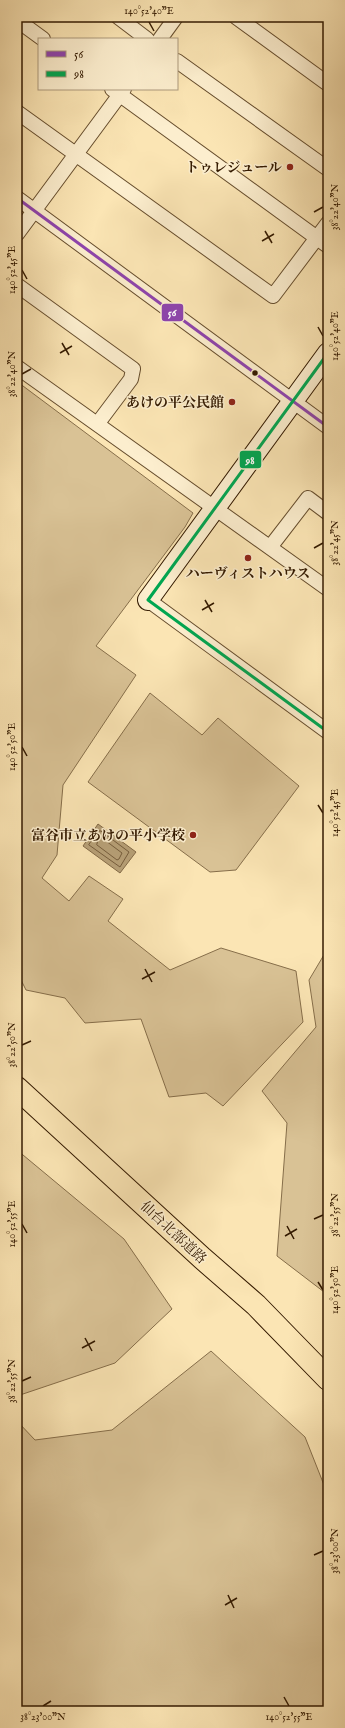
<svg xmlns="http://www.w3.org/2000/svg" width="345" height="1728" font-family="'IM FELL English','Noto Serif JP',serif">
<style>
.green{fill:#d9c295;stroke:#866e4a}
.water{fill:#b7a077;stroke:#836a47}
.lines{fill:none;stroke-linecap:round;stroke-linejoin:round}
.shore{stroke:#765d3c;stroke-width:1}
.street-casing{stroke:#664d2d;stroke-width:16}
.secondary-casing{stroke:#341a00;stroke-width:22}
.highway-casing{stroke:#341a00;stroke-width:24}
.street{stroke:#fceece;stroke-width:14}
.secondary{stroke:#fceece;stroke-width:20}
.highway{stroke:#fbe5b4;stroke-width:22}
.bus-1-casing{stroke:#fceece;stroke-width:6}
.bus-2-casing{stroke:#fceece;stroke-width:6}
.bus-1{stroke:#8e44ad;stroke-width:3}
.bus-2{stroke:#00a651;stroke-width:3}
.ticks{fill:none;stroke:#341a00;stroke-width:1.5}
.poi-dot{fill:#8f2418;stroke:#fceece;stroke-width:1.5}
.bus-dot{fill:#341a00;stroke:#fceece;stroke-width:1.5}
.labels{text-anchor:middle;stroke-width:3;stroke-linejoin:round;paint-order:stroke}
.poi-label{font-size:14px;font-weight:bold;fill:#341a00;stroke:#fceece;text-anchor:end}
.street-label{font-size:14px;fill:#341a00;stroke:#fceece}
.line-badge{stroke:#fceece;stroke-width:1.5}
.badge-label{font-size:11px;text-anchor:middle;font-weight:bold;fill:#fff}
.neatline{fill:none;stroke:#341a00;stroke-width:1.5}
.ticks-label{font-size:10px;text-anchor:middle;fill:#341a00}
</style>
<rect width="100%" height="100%" fill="#fbe5b4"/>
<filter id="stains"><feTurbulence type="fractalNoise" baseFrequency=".005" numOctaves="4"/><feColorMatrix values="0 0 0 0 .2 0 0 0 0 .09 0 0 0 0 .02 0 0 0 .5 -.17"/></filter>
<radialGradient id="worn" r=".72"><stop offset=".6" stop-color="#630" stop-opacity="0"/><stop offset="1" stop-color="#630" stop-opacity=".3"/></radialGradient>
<path class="green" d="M 19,383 L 193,513 L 185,527 L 96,646 L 136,675 L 63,785 L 57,855 L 42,878 L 69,901 L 89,876 L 123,899 L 108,921 L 170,970 L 221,948 L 296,971 L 303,1022 L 223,1106 L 206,1093 L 169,1097 L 141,1019 L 85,1023 L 65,998 L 26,990 L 17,972 L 17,385 Z
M 150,693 L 202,735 L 218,718 L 299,786 L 236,870 L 210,872 L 88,782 Z
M 328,948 L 328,1295 L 277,1256 L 287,1123 L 262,1091 L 316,1027 L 309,980 Z
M 17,1150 L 124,1239 L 172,1309 L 115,1363 L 17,1396 Z
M 211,1351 L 305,1437 L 324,1485 L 324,1498 L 328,1504 L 328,1711 L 17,1711 L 17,1421 L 35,1440 L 112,1430 Z"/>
<path class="water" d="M 98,824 L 136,852 L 120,873 L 83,846 Z"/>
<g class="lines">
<path class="shore" d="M 98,831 L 101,831 L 129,852 L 120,867 L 89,845 Z
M 99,838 L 102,838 L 122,853 L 119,859 L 117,860 L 97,845 Z"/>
<defs>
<path id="street" d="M 118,17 L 147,39
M 236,17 L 328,84
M 17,20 L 43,39
M 160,39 L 176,17
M 177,61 L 328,169
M 112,89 L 328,246
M 17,112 L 273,296 L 328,223
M 17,198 L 328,427
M 17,234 L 124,89
M 17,285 L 133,369 L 131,379 L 98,423
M 17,367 L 328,589
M 271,546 L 308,498 L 328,513
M 148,600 L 328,732"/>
<path id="secondary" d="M 148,600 L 328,353"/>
<path id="highway" d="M 17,1088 L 202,1258 L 256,1305 L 328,1379"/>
</defs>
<use href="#street" class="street-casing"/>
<use href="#secondary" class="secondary-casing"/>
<use href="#highway" class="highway-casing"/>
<use href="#street" class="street"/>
<use href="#secondary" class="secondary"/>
<use href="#highway" class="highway"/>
<defs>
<path id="bus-1" d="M 17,198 L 328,427"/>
<path id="bus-2" d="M 328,353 L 148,600 L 328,732"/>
</defs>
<use href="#bus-1" class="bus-1-casing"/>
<use href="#bus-2" class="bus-2-casing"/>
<use href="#bus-1" class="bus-1"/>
<use href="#bus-2" class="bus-2"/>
</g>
<path class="ticks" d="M 149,22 L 154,31M 314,212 L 323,207M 265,231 L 272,243M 262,241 L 274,234M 22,270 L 27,279M 318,327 L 323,336M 62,343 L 69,355M 60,353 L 72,346M 22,374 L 31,369M 314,548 L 323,543M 205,600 L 212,612M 202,610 L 214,603M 22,747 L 27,756M 318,805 L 323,813M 145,969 L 152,982M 142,979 L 155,972M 22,1045 L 31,1041M 314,1219 L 323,1215M 22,1224 L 27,1233M 287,1226 L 294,1239M 285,1236 L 297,1229M 318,1282 L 323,1290M 85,1338 L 92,1351M 82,1348 L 95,1341M 22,1381 L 31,1377M 314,1555 L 323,1551M 228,1595 L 234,1608M 225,1605 L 237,1598M 284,1697 L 289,1706M 43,1706 L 51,1701"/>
<g class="poi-dot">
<circle cx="290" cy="167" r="4"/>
<circle cx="232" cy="402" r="4"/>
<circle cx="248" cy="558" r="4"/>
<circle cx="193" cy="835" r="4"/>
</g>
<circle class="bus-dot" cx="255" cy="373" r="3.5"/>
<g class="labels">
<g class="poi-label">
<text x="282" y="172">トゥレジュール</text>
<text x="224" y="407">あけの平公民館</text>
<text x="248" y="578" text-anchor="middle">ハーヴィストハウス</text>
<text x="185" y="840">富谷市立あけの平小学校</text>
</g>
<g class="street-label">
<text transform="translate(174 1232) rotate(43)" y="5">仙台北部道路</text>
</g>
</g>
<g class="line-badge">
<rect x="161" y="303" width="23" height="19" rx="4" fill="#8e44ad"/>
<rect x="239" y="450" width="23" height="19" rx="4" fill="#00a651"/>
</g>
<g class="badge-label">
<text x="172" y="316">56</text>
<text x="250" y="464">98</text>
</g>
<rect width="345" height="1728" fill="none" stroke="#fbe5b4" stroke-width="44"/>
<rect x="38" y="38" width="140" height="52" fill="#fceece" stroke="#ac997c"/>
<rect x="46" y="51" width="20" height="6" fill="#8e44ad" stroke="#ac997c"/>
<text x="74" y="58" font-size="12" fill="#341a00">56</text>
<rect x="46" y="71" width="20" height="6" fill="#00a651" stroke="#ac997c"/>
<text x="74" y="78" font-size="12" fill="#341a00">98</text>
<rect x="22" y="22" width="301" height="1684" class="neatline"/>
<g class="ticks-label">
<text x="149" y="14">140°52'40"E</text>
<text transform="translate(334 207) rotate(-90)" y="4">38°22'40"N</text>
<text transform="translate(11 270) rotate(-90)" y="4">140°52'45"E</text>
<text transform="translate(334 336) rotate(-90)" y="4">140°52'40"E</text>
<text transform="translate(11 374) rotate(-90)" y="4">38°22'40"N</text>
<text transform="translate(334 543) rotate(-90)" y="4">38°22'45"N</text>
<text transform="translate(11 747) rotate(-90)" y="4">140°52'50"E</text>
<text transform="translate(334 813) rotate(-90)" y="4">140°52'45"E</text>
<text transform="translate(11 1045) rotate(-90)" y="4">38°22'50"N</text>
<text transform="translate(334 1215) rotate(-90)" y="4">38°22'55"N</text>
<text transform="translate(11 1224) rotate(-90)" y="4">140°52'55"E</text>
<text transform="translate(334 1290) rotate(-90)" y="4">140°52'50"E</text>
<text transform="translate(11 1381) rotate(-90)" y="4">38°22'55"N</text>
<text transform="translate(334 1551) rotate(-90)" y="4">38°23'00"N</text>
<text x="43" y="1720">38°23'00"N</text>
<text x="289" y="1720">140°52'55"E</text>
</g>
<rect width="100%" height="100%" filter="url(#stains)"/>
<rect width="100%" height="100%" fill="url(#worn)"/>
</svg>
